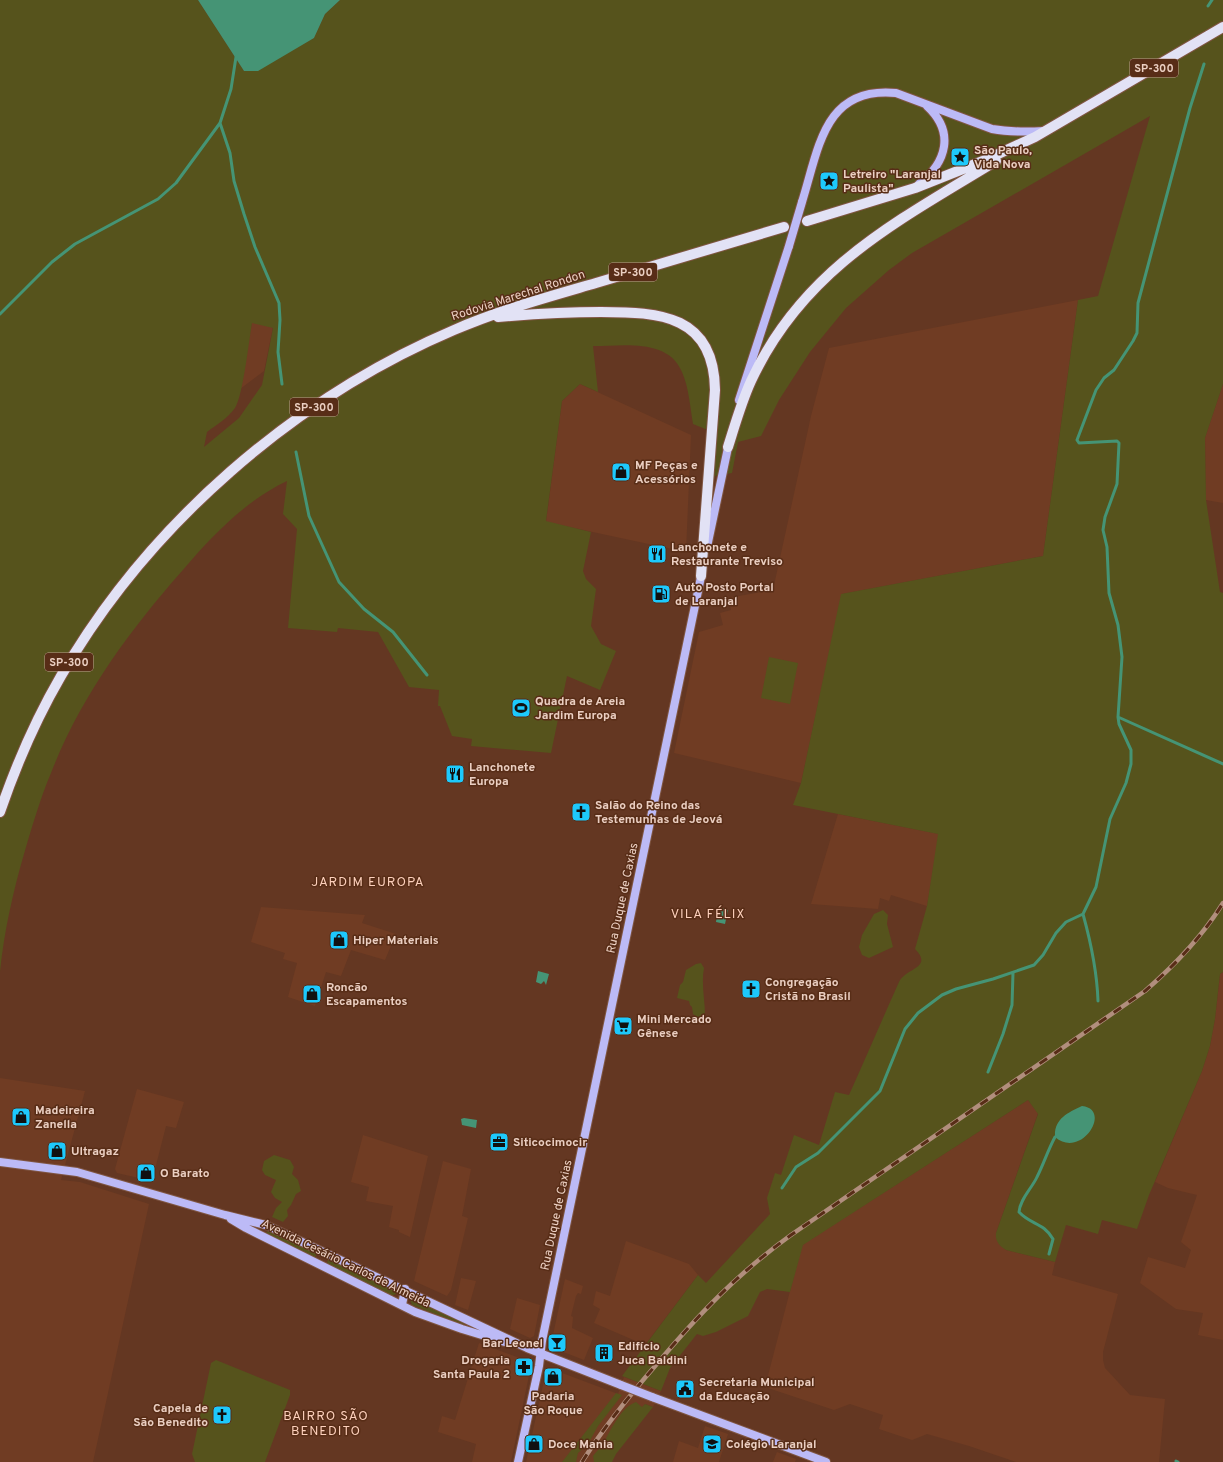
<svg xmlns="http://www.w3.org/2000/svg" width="1223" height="1462" font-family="Overpass,sans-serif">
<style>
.built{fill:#703c23}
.green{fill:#56531c;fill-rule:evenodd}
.water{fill:#459475}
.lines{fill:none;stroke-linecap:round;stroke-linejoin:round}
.stream{stroke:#459475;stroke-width:3}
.secondary-casing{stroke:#7f5542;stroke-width:10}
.primary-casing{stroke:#7f5542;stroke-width:12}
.secondary{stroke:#bcbaf6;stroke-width:8}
.primary{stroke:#e2e2f5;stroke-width:10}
.rail-casing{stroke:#b18e7d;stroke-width:4.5}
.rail{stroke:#582d17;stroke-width:3;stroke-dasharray:9;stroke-linecap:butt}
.secondary-bridge-casing{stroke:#7f5542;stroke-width:10;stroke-linecap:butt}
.secondary-bridge{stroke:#bcbaf6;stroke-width:8}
.labels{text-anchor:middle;stroke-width:3;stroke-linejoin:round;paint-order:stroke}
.shield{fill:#582d17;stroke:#bf9e8f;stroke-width:1}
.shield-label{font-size:11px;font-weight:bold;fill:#ebcfc2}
.poi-label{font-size:12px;font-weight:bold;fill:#ebcfc2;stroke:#582d17;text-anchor:start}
.street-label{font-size:12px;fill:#ebcfc2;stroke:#582d17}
.neighbourhood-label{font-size:13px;letter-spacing:1px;fill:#fdd0bc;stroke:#582d17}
</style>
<rect width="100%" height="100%" fill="#643722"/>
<path class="built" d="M 1078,300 L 1043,556 L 842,594 L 801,783 L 674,753 L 699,632 L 723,625 L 720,613 L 731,610 L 728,598 L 773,590 L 811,416 L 829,348 Z
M 252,322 L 273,327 L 264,371 L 240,389 Z
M 580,384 L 691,435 L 686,552 L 546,522 L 562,401 Z
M 1223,384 L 1223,503 L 1206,500 L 1205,438 Z
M 838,814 L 939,834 L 927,906 L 891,895 L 889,901 L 880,898 L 878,909 L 811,904 Z
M 261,907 L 365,915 L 362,923 L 396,934 L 385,960 L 351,950 L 341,976 L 326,972 L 315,1006 L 288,997 L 297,963 L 283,959 L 285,953 L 251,942 Z
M 1223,972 L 1223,1340 L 1198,1335 L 1203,1313 L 1176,1309 L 1140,1283 L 1148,1257 L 1185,1268 L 1191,1250 L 1181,1242 L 1197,1195 L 1168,1188 L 1155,1182 L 1202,1071 L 1210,1046 L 1215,1019 L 1220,974 Z
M 0,1078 L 85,1091 L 61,1180 L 80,1182 L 149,1204 L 93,1462 L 0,1462 Z
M 137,1089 L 184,1102 L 176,1128 L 166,1126 L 152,1181 L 117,1173 L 115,1169 Z
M 1028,1100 L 1038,1113 L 996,1233 L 1006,1250 L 1055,1262 L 1052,1275 L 1118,1294 L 1103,1352 L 1103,1360 L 1105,1368 L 1130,1395 L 1165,1399 L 1159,1462 L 1016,1462 L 969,1446 L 927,1434 L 912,1440 L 879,1429 L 883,1415 L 850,1404 L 834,1410 L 765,1387 L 802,1245 Z
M 363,1135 L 428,1156 L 410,1237 L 399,1232 L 399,1230 L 389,1227 L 393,1206 L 366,1201 L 369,1187 L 351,1182 Z
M 443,1161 L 471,1169 L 462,1216 L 468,1218 L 451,1290 L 447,1296 L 414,1281 Z
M 626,1241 L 689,1264 L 698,1275 L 645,1345 L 594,1323 L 600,1309 L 593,1305 L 596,1291 L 610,1296 Z
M 461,1278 L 476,1281 L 468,1310 L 455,1305 Z
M 565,1279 L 583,1286 L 581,1294 L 578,1293 L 576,1296 L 571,1316 L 573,1317 L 572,1328 L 593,1338 L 584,1360 L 553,1348 L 551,1344 Z
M 517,1298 L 540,1305 L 534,1336 L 530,1338 L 510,1329 Z
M 479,1343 L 528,1361 L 531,1366 L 511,1462 L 472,1462 L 476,1444 L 438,1432 L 442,1416 L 455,1420 Z
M 549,1368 L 618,1394 L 624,1377 L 661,1391 L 653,1407 L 645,1404 L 608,1447 L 598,1462 L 526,1462 L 543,1385 Z
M 705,1426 L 728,1434 L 719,1462 L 673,1462 L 679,1441 L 698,1448 Z
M 777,1452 L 796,1459 L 795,1462 L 773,1462 Z"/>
<path class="green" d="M 0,0 L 198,0 L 244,71 L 258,70 L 314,38 L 325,14 L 340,0 L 1223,0 L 1223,384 L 1205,438 L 1206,500 L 1220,592 L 1223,593 L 1223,972 L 1220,974 L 1215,1019 L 1210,1046 L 1202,1071 L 1149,1195 L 1137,1229 L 1102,1220 L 1098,1234 L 1066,1225 L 1055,1262 L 1006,1250 C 999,1246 995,1241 996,1233 L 1038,1114 L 1028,1100 L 803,1245 L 790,1292 L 767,1289 L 760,1292 L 748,1316 L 716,1332 L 703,1336 L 697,1334 L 670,1368 L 661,1391 L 622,1376 L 698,1275 L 706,1283 L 770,1214 L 767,1198 L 775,1173 L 781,1175 L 794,1135 L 819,1145 L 835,1092 L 849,1095 C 866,1057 882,1020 899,982 C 905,968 934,968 915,949 L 927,906 L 938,834 L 793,805 L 801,783 L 841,594 L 1043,556 L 1078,300 L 1098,296 L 1150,116 L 912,253 L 889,270 L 846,308 L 810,352 L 779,400 L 761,436 L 738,442 L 732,473 L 715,476 L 713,484 L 715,433 L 693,424 C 690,407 689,388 682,372 C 668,338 623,346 593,346 L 598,392 L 580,384 L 562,401 L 546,521 L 591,532 L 583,571 L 586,579 L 596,589 L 591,626 L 601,644 L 616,651 L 600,690 L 567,676 L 551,753 L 471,746 L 472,739 L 452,736 L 440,706 L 438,706 L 439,690 L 409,687 L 378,632 L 338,628 L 337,632 L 288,628 L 297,529 L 283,514 L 287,481 C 245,501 212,536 182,571 C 129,631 80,698 51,773 C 40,799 32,827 24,854 C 13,892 4,932 0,972 ZM 252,323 L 273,328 L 262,385 L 239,418 L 204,447 L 207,432 C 216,425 228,418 235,408 C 243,396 249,340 252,323 Z
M 769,657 L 798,663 L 790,704 L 761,698 Z
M 883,910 L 888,915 L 887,924 L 893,947 L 869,958 L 862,955 L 859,947 L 862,935 L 874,914 Z
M 701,963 L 704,968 C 701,984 705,999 705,1015 L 698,1018 L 693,1014 L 692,1007 L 690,1005 L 689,1001 L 677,998 L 680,985 L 683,982 L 686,970 L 696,964 Z
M 274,1155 L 290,1160 L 294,1167 L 292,1174 L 298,1180 L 301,1191 L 296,1194 L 291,1205 L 287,1210 L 288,1216 L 283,1222 L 272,1217 L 276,1208 L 282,1202 L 275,1198 L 271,1192 L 276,1180 L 265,1175 L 262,1170 L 264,1161 Z
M 269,1231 L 316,1253 L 316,1256 L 313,1258 L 268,1235 L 266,1232 Z
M 328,1259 L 395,1289 L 396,1294 L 391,1296 L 327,1264 Z
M 415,1298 L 466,1323 L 464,1325 L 412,1305 L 410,1300 Z
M 216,1360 L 290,1390 L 290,1395 L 265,1462 L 195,1462 L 192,1454 L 211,1363 Z
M 616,1393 L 622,1395 L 598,1426 L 588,1444 L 578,1453 L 576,1462 L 562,1462 Z
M 636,1402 L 642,1407 L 645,1404 L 653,1407 L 616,1454 L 612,1462 L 594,1462 L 593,1456 C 596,1452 600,1448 603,1444 C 610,1431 621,1407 636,1402 Z"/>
<path class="water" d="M 198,0 L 340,0 L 325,14 L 314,38 L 258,71 L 244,71 Z
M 718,907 L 728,910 L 725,924 L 716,922 Z
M 538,971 L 549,974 L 546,985 L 544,981 L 541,984 L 536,982 Z
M 1082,1106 C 1113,1109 1081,1160 1055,1137 C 1054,1119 1067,1113 1082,1106 Z
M 464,1118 L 477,1120 L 476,1128 L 462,1125 L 461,1119 Z"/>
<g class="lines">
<path class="stream" d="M 1208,6 L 1212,0
M 1204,64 L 1190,108 L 1138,303 L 1137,333 L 1133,341 L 1114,370 L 1104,378 L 1096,390 L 1077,440 L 1079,443 L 1117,441 L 1119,443 L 1117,484 L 1105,517 L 1103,530 L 1107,547 L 1109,593 L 1118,625 L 1122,657 L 1118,717 L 1223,764
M 220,123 L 230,153 L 234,181 L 244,214 L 255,247 L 279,303 L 280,320 L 278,352 L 282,384
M 0,314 L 52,262 L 75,244 L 158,199 L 176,183 L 220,123 L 231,89 L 236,57
M 296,452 L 309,516 L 339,582 L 364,609 L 393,632 L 427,675
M 1083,914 C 1091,943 1097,970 1098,1001
M 988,1072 L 1003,1034 L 1012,1005 L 1013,973
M 782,1188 L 796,1167 L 818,1153 L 880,1091 L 905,1029 L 918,1013 L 942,995 L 956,989 L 993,979 L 1034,965 L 1043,955 L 1056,933 L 1066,922 L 1083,914 L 1096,887 L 1110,819 L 1126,783 L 1131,764 L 1131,750 L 1119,724 L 1118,717
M 1049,1254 L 1053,1239 C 1043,1222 1031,1225 1019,1212 C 1020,1199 1032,1188 1037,1177 C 1044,1163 1048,1150 1055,1137
M 1176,1461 L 1178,1462"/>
<defs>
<path id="secondary" d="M 919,184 C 947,162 955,132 927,106
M 802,202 C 819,148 824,86 896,93 L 992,129 C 1009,132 1026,132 1044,131
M 739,400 L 789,246
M 707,547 L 729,443
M 0,1162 L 77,1172 L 225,1215 L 266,1225 L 527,1348 L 621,1385
M 231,1219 L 246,1228 L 415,1312 L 462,1329 L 508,1343
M 402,1305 L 405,1289
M 652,1397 L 826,1462
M 518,1462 L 539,1366 L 542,1341 L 702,572"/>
<path id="primary" d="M 807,221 L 915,188 L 983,161 L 1035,137 L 1223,27
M 498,317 C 533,314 566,312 601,312 C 660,312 714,315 715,390 L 701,576
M 728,447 C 735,425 741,403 751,381 C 803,269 896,222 996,161
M 0,812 C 16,765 36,719 61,676 C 148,525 294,398 454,330 C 500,310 548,297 596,283 C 659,264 721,246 784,227"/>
</defs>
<use href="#secondary" class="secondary-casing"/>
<use href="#primary" class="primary-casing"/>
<use href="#secondary" class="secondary"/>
<use href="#primary" class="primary"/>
<defs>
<path id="rail" d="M 582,1462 C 604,1427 629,1396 656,1365 C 698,1315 737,1274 791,1235 L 1145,991 C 1175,965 1202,937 1223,903"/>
</defs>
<use href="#rail" class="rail-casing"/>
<use href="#rail" class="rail"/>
<defs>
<path id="secondary-bridge" d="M 789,246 L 802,202
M 621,1385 L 652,1397"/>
</defs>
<use href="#secondary-bridge" class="secondary-bridge-casing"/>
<use href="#secondary-bridge" class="secondary-bridge"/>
</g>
<defs>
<symbol id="sight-square" viewBox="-11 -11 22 22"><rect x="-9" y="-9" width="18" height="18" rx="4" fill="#1dc9fc" stroke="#582d17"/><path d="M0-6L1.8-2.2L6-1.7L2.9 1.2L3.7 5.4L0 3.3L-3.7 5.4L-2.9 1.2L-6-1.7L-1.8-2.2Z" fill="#111"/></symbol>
<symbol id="shop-square" viewBox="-11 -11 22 22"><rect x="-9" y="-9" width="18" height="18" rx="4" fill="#1dc9fc" stroke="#582d17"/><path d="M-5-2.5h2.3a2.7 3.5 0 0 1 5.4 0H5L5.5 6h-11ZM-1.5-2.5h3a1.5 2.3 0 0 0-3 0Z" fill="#111"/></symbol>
<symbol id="restaurant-square" viewBox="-11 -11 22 22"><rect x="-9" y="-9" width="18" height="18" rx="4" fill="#1dc9fc" stroke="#582d17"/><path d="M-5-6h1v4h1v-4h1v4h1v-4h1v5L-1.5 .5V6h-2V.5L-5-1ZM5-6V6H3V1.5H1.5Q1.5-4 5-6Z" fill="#111"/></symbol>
<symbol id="fuel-square" viewBox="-11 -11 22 22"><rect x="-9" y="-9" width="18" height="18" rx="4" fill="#1dc9fc" stroke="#582d17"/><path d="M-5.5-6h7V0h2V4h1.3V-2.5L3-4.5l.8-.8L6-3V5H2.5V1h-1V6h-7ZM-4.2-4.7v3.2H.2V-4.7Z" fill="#111"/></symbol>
<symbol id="stadium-square" viewBox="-11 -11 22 22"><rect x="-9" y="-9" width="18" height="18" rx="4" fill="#1dc9fc" stroke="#582d17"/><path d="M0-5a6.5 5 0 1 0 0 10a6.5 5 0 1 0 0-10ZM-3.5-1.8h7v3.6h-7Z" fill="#111"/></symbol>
<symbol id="church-square" viewBox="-11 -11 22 22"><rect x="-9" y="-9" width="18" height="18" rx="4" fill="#1dc9fc" stroke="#582d17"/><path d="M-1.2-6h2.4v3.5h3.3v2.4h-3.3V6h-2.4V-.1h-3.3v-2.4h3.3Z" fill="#111"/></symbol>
<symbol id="supermarket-square" viewBox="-11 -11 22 22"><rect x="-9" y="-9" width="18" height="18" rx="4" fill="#1dc9fc" stroke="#582d17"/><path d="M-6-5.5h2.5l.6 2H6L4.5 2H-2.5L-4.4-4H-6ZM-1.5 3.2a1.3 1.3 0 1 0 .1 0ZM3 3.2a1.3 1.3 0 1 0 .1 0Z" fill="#111"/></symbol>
<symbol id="office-square" viewBox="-11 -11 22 22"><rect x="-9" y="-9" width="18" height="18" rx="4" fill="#1dc9fc" stroke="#582d17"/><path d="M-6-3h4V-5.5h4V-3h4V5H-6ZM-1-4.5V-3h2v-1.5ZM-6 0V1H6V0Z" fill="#111"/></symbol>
<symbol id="bar-square" viewBox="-11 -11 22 22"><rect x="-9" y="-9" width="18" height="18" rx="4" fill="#1dc9fc" stroke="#582d17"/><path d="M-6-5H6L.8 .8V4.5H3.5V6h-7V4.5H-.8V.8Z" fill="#111"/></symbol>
<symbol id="building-square" viewBox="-11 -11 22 22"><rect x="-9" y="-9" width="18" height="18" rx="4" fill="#1dc9fc" stroke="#582d17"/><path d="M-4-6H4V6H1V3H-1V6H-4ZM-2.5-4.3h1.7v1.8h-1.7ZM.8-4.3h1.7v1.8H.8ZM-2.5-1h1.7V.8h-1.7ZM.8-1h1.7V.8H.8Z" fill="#111"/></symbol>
<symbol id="pharmacy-square" viewBox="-11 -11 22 22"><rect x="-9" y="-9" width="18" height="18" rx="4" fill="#1dc9fc" stroke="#582d17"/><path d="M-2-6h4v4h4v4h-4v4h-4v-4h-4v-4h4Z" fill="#111"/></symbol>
<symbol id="civic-square" viewBox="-11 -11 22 22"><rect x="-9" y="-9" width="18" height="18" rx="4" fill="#1dc9fc" stroke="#582d17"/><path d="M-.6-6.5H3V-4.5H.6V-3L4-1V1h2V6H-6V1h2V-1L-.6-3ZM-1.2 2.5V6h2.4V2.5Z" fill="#111"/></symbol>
<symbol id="school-square" viewBox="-11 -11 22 22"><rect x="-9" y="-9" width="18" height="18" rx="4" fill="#1dc9fc" stroke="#582d17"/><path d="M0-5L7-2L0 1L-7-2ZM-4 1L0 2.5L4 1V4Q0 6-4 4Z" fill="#111"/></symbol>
</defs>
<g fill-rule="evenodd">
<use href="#sight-square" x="949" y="146" width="22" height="22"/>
<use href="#sight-square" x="818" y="170" width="22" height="22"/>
<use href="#shop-square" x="610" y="461" width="22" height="22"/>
<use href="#restaurant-square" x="646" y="543" width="22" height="22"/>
<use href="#fuel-square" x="650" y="583" width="22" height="22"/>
<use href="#stadium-square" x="510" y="697" width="22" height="22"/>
<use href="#restaurant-square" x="444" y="763" width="22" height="22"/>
<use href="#church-square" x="570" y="801" width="22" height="22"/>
<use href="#shop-square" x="328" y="929" width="22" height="22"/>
<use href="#church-square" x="740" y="978" width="22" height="22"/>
<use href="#shop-square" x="301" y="983" width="22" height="22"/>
<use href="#supermarket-square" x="612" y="1015" width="22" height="22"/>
<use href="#shop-square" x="10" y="1106" width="22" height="22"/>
<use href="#office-square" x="488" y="1131" width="22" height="22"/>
<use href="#shop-square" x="46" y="1140" width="22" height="22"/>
<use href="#shop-square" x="135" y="1162" width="22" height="22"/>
<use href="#bar-square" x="546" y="1332" width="22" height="22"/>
<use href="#building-square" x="593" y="1342" width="22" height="22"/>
<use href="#pharmacy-square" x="513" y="1356" width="22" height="22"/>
<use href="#shop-square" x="542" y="1366" width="22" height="22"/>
<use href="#civic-square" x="674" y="1378" width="22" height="22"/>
<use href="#church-square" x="211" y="1404" width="22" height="22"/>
<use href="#shop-square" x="523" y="1433" width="22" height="22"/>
<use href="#school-square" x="701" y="1433" width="22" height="22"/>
</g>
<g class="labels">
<g class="shield">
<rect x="1130" y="59" width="48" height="18" rx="3"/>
<rect x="609" y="263" width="48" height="18" rx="3"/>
<rect x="290" y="398" width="48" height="18" rx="3"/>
<rect x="45" y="653" width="48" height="18" rx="3"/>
</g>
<g class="shield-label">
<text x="1154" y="72">SP-300</text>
<text x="633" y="276">SP-300</text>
<text x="314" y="411">SP-300</text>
<text x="69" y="666">SP-300</text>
</g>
<g class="poi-label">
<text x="974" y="154">São Paulo,<tspan x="974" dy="14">Vida Nova</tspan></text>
<text x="843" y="178">Letreiro "Laranjal<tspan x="843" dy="14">Paulista"</tspan></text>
<text x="635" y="469">MF Peças e<tspan x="635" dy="14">Acessórios</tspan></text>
<text x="671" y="551">Lanchonete e<tspan x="671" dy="14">Restaurante Treviso</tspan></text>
<text x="675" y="591">Auto Posto Portal<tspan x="675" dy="14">de Laranjal</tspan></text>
<text x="535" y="705">Quadra de Areia<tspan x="535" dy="14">Jardim Europa</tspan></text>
<text x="469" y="771">Lanchonete<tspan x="469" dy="14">Europa</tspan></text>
<text x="595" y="809">Salão do Reino das<tspan x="595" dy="14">Testemunhas de Jeová</tspan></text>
<text x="353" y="944">Hiper Materiais</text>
<text x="765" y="986">Congregação<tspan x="765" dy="14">Cristã no Brasil</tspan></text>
<text x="326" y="991">Roncão<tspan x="326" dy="14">Escapamentos</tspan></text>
<text x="637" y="1023">Mini Mercado<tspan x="637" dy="14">Gênese</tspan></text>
<text x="35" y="1114">Madeireira<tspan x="35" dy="14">Zanella</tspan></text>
<text x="513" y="1146">Siticocimocir</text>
<text x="71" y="1155">Ultragaz</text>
<text x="160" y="1177">O Barato</text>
<text x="543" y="1347" text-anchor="end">Bar Leonel</text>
<text x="618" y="1350">Edifício<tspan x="618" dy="14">Juca Baldini</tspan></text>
<text x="510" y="1364" text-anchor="end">Drogaria<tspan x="510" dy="14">Santa Paula 2</tspan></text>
<text x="699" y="1386">Secretaria Municipal<tspan x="699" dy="14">da Educação</tspan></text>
<text x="553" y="1400" text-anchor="middle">Padaria<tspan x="553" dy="14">São Roque</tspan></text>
<text x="208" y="1412" text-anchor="end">Capela de<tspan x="208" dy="14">São Benedito</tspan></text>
<text x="548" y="1448">Doce Mania</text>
<text x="726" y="1448">Colégio Laranjal</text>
</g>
<g class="street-label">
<text transform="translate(518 295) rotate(-18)" y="4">Rodovia Marechal Rondon</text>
<text transform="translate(622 898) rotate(-78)" y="4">Rua Duque de Caxias</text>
<text transform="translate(556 1215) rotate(-78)" y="4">Rua Duque de Caxias</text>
<text transform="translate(346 1263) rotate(26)" y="4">Avenida Cesário Carlos de Almeida</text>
</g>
<g class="neighbourhood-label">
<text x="368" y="886">JARDIM EUROPA</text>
<text x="708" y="918">VILA FÉLIX</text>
<text x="326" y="1420">BAIRRO SÃO<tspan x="326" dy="15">BENEDITO</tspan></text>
</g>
</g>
</svg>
